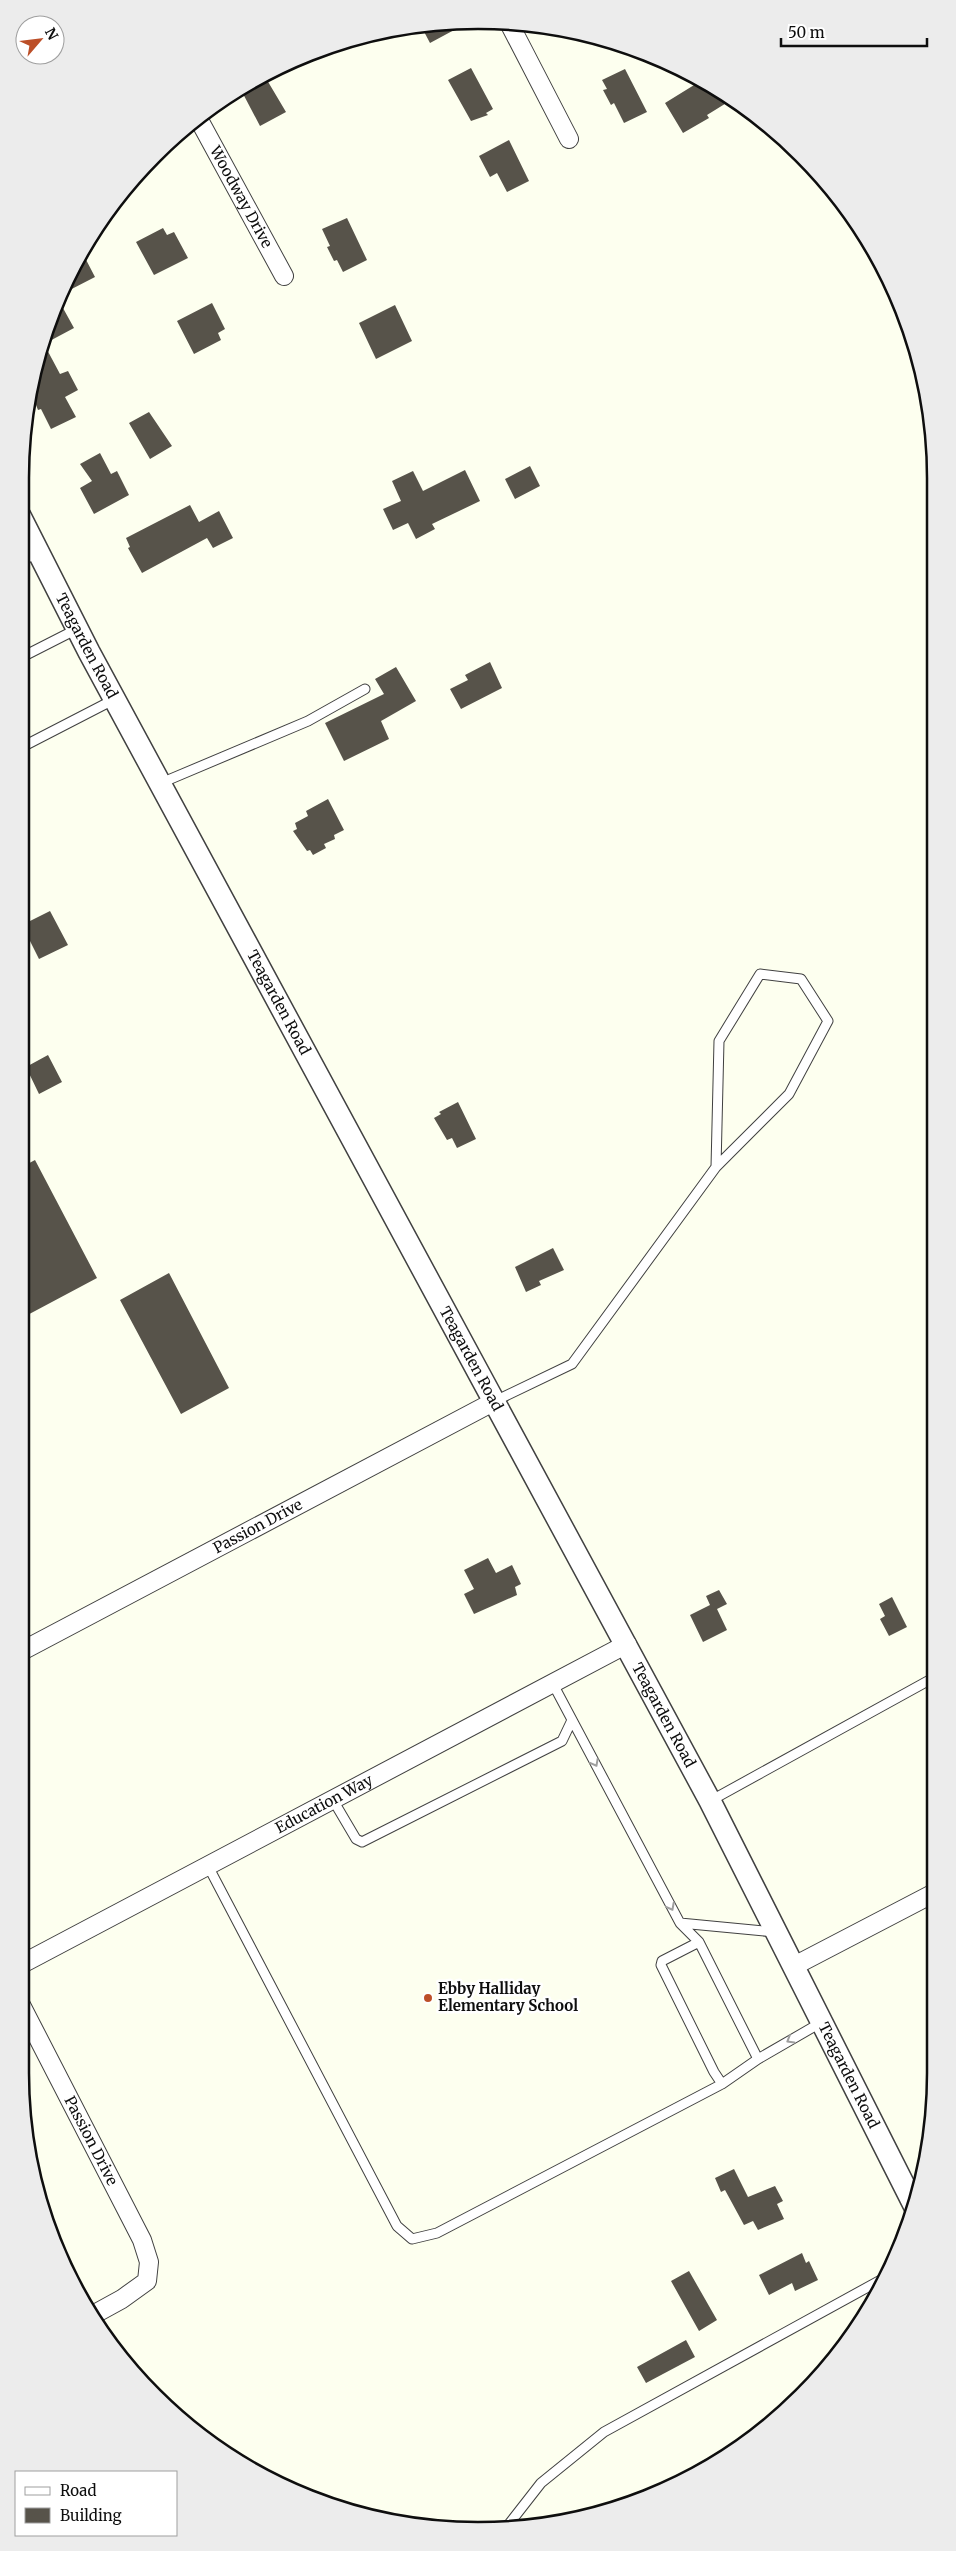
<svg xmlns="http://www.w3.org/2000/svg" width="956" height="2551" font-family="Merriweather,serif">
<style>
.building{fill:#57534a}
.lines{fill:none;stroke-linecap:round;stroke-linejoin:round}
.service-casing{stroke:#414141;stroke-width:11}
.minor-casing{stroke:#414141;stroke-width:20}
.tertiary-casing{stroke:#414141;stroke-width:24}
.service{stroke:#fff;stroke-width:9}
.minor{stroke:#fff;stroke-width:18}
.tertiary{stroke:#fff;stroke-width:21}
.oneway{stroke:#9f9f9f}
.poi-dot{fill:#bc4f28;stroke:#fff;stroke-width:2}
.labels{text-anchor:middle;stroke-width:5;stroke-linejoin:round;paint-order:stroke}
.street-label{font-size:15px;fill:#0e0e0e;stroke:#fff}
.poi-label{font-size:15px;font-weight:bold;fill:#0e0e0e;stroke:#fff;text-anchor:start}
.rim{fill:none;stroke:#0e0e0e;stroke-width:2.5}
</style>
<rect width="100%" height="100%" fill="#fdffef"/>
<path class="building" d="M 469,22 L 430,43 L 420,24 Z
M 471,68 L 493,109 L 486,113 L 488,115 L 471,121 L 448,80 Z
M 625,69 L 647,112 L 624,123 L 614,103 L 611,105 L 603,90 L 607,89 L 602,80 Z
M 264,75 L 286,112 L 260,126 L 240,88 Z
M 699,82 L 722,92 L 728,102 L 707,115 L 709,118 L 683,133 L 665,103 Z
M 509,140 L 529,181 L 507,192 L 497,173 L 490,177 L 479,156 Z
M 347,218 L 367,260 L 343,272 L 337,260 L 334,261 L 327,247 L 330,246 L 322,229 Z
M 163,228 L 167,235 L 174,232 L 188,258 L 154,275 L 136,242 Z
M 82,252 L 95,277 L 60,295 L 67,275 Z
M 58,299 L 74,328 L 44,344 L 60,374 L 68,371 L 78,390 L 65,397 L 76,417 L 51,429 L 41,409 L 38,410 L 31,392 L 36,359 Z
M 212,303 L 225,329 L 218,333 L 221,340 L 194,354 L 177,321 Z
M 395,305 L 412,341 L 376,359 L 359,323 Z
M 149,412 L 172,446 L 150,459 L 129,423 Z
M 100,453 L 111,474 L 117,471 L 129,495 L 94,514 L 80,488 L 92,481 L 80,464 Z
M 530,466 L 540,486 L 515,499 L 505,479 Z
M 465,470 L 480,501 L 432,524 L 435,529 L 416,539 L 408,523 L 393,530 L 383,509 L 401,501 L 392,481 L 413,471 L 423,491 Z
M 190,505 L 199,522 L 219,511 L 233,538 L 213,548 L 207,538 L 142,573 L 128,548 L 130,547 L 126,538 Z
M 490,662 L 502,688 L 461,709 L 450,689 L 468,680 L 465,675 Z
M 396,667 L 416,701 L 381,721 L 389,739 L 344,761 L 325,723 L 384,694 L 375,679 Z
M 328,799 L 344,830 L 334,835 L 335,839 L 324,844 L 326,848 L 313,855 L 310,850 L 307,851 L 293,831 L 297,829 L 295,823 L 308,816 L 306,811 Z
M 50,911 L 68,945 L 39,959 L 22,925 Z
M 48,1055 L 62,1082 L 39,1094 L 26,1067 Z
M 458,1102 L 476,1139 L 457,1148 L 452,1138 L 447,1140 L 434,1118 L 441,1114 L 439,1112 Z
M 35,1160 L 97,1278 L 20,1319 L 20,1168 Z
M 553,1248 L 564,1270 L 539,1281 L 541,1285 L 526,1292 L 515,1267 Z
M 169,1273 L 229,1388 L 181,1414 L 120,1300 Z
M 488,1558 L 496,1573 L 512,1565 L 521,1584 L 515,1587 L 517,1595 L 474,1614 L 464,1594 L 474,1589 L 464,1570 Z
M 719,1590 L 727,1604 L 717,1609 L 727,1630 L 703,1642 L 690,1615 L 710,1605 L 706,1596 Z
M 892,1597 L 907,1627 L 889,1636 L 880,1619 L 885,1616 L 879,1604 Z
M 734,2169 L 748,2197 L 775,2186 L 783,2201 L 777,2204 L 784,2219 L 758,2230 L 753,2221 L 744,2225 L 725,2190 L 721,2192 L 715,2178 Z
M 802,2253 L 806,2263 L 809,2261 L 818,2280 L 795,2291 L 792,2283 L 769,2295 L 759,2275 Z
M 689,2271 L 717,2320 L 699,2331 L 671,2281 Z
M 686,2340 L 695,2357 L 646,2383 L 637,2367 Z"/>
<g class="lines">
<defs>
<path id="service" d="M 20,562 L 38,552
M 20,658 L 77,629
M 20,748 L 115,699
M 161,783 L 308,721 L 365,689
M 495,1401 L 572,1364 L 716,1167 L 789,1094 L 828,1021 L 801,979 L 760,974 L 719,1041 L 716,1167
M 553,1684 L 680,1923 L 699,1942 L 758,2059
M 333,1800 L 356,1839 L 362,1842 L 562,1741 L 572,1720
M 710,1801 L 935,1677
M 208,1866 L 397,2226 L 412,2239 L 437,2233 L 722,2084 L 758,2059 L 822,2022
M 680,1923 L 774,1932
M 699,1942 L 662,1961 L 661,1965 L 714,2072 L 722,2084
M 509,2524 L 541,2483 L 604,2432 L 888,2276"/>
<g id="minor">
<path d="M 508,21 L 569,139"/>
<path id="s1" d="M 198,118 L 284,276"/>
<path id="s2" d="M 20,1652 L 495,1401"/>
<path id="s3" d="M 20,1965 L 627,1644"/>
<path d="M 794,1966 L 936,1892"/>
<path id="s4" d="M 20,2003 L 142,2240 L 149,2262 L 147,2281 L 122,2299 L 91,2316"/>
</g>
<g id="tertiary">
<path id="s5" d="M 20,516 L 89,652 L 710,1801 L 915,2207"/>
</g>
</defs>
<use href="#service" class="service-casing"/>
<use href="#minor" class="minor-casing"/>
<use href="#tertiary" class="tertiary-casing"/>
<use href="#service" class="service"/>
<use href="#minor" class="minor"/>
<use href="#tertiary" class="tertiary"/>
</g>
<defs><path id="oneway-chevron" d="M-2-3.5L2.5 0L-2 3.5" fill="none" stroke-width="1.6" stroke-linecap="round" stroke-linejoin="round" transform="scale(1.25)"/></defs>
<g class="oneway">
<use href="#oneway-chevron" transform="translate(595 1763) rotate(62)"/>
<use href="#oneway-chevron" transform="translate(671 1907) rotate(62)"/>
<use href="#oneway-chevron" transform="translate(790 2040) rotate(149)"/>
</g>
<circle class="poi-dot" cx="428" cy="1998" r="5"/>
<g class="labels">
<g class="street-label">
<text dy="5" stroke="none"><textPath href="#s1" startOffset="90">Woodway Drive</textPath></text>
<text dy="5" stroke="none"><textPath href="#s5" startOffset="146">Teagarden Road</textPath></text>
<text dy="5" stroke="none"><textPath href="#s5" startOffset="551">Teagarden Road</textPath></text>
<text dy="5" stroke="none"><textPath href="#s5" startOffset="956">Teagarden Road</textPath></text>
<text dy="5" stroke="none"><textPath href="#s2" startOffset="269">Passion Drive</textPath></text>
<text dy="5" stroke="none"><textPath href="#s5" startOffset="1361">Teagarden Road</textPath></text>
<text dy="5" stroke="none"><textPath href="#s3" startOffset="344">Education Way</textPath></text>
<text dy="5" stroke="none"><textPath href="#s5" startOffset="1766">Teagarden Road</textPath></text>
<text dy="5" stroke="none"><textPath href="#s4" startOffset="155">Passion Drive</textPath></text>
</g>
<g class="poi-label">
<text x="438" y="1994">Ebby Halliday<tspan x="438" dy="17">Elementary School</tspan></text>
</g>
</g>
<path d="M0 0H956V2551H0ZM478 29H478A449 449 0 0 1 927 478V2073A449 449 0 0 1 478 2522H478A449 449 0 0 1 29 2073V478A449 449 0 0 1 478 29Z" fill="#ececec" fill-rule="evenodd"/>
<path class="rim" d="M478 29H478A449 449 0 0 1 927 478V2073A449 449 0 0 1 478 2522H478A449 449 0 0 1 29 2073V478A449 449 0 0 1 478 29Z"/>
<rect x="15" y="2471" width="162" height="65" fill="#ffffff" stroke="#9f9f9f"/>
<rect x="25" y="2487" width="25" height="8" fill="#ffffff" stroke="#9f9f9f"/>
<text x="60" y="2496" font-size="15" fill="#0e0e0e">Road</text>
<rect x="25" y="2508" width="25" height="15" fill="#57534a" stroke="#9f9f9f"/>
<text x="60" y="2521" font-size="15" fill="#0e0e0e">Building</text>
<g transform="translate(40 40) rotate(62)"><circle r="24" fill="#ffffff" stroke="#9f9f9f"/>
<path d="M0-4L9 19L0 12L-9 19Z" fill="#bc4f28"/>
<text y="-8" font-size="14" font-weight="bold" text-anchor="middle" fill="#0e0e0e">N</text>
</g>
<path d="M781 38v8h146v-8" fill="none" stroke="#0e0e0e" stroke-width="2.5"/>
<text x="788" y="38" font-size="15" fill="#0e0e0e" stroke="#ffffff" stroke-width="4" paint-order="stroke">50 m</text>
</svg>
